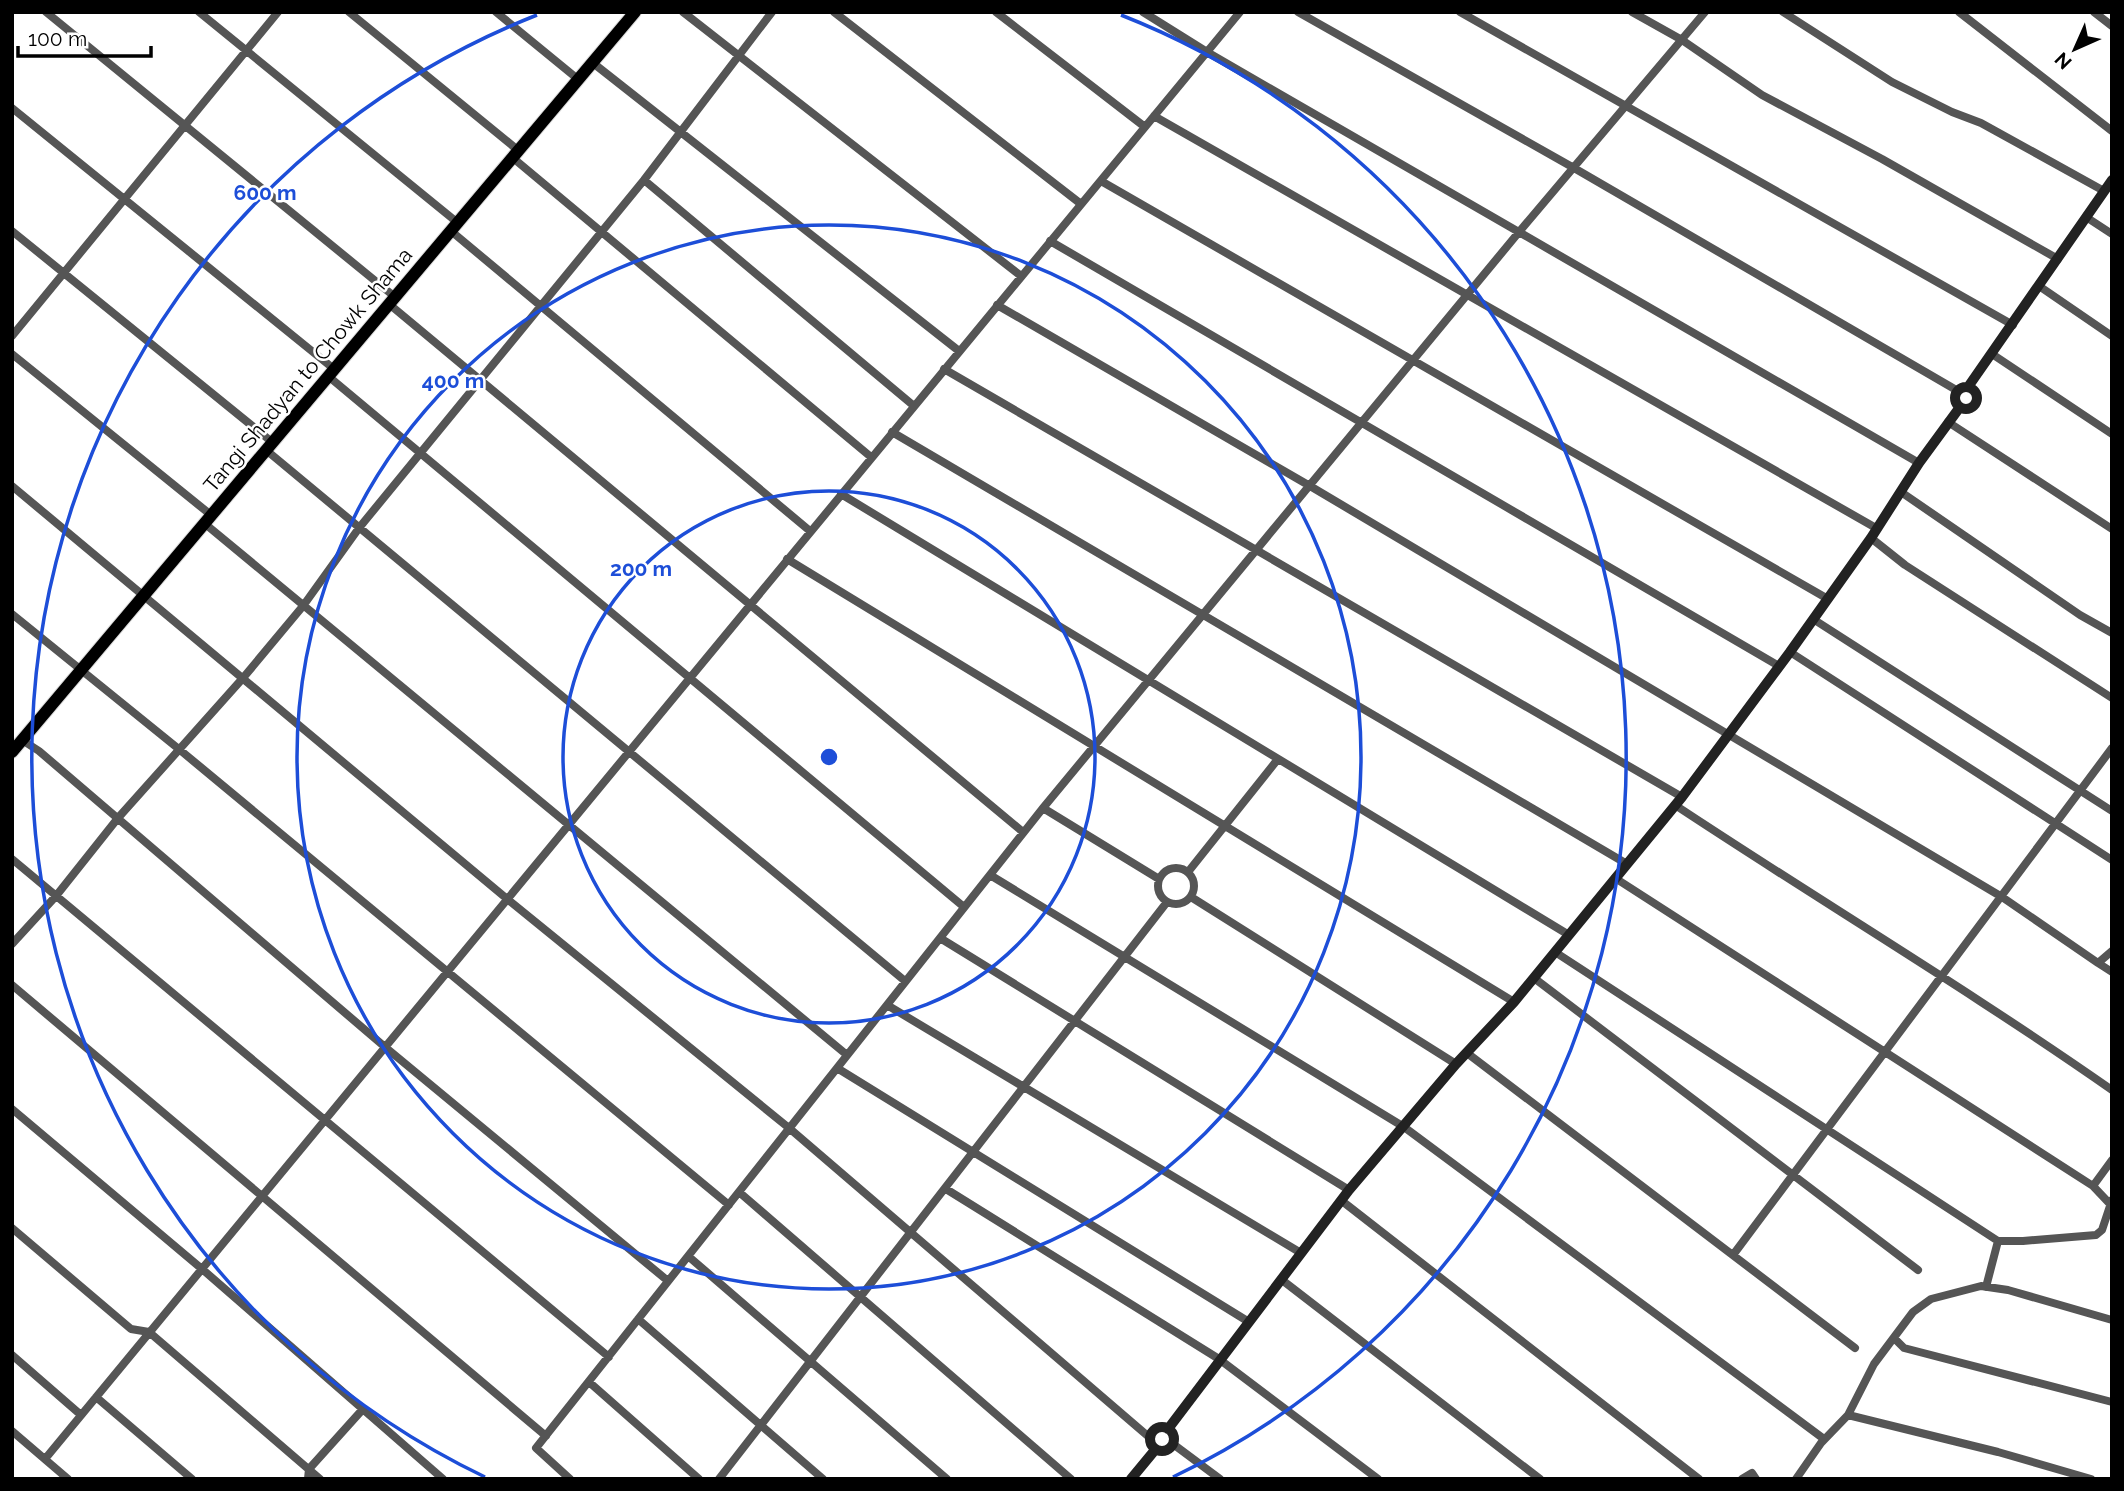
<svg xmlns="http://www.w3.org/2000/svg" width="2124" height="1491" font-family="Raleway,sans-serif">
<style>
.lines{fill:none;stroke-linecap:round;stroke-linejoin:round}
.primary-casing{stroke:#dbdbdb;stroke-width:14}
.street{stroke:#555;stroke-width:8}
.secondary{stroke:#222;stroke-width:10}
.primary{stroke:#000;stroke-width:12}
.ring{fill:none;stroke:#1d4ed8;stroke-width:3.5}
.labels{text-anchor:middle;stroke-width:5;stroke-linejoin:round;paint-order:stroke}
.street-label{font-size:21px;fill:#000;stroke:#fff}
.centre{fill:#1d4ed8;stroke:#fff;stroke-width:3.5}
.ring-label{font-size:21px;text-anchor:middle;font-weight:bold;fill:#1d4ed8;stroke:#fff;stroke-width:5;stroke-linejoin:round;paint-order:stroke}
</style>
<rect width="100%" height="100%" fill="#fff"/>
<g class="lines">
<defs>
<path id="primary" d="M 12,752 L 635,12"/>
</defs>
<use href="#primary" class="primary-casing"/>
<path class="street" d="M 46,12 L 395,297
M 199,12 L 458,223
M 349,12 L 519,151
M 496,12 L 579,80
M 683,12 L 1021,276
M 834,12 L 1081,204
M 996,12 L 1145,127
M 1143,12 L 1207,52 L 1919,463
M 1298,12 L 1574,168 L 1958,391
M 1460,12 L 2013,325
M 1632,12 L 1682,40 L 1762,95 L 1882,159 L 2058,259
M 1783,12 L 1892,82 L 1952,112 L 1981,123 L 2104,191
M 1959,12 L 2112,131
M 2094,12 L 2112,26
M 593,63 L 959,351
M 12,108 L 334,369
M 1154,116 L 1876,528
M 513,158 L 871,457
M 644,180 L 914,406
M 1101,181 L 1828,599
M 2086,217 L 2112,234
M 12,231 L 272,442
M 451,231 L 810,531
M 1050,241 L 1779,666
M 2039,286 L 2112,336
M 389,304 L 1023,832
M 997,305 L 1310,486 L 2002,897 L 2098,963
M 12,336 L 278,12
M 12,354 L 211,515
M 1992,354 L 2112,434
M 944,369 L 1682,797
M 328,376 L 964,907
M 1948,422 L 2112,529
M 892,432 L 1627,864
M 266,450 L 905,981
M 12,486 L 506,898 L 789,1128 L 1149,1437
M 1901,492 L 2080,615 L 2112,633
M 841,494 L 1569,935
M 204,523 L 847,1055
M 1871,538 L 1905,565 L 2112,698
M 787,559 L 1514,1002
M 12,614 L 180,750 L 729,1205
M 1813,619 L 2112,811
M 1790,652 L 2112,860
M 22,740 L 39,751 L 385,1047 L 668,1281
M 1675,805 C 1820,901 1969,990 2112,1090
M 1043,808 L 1159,879
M 12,859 L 609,1357
M1158 886a18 18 0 1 1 36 0a18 18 0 1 1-36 0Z
M 1188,872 L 1278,759
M 990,875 L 1404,1127 L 1824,1439
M 1615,878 L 2093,1186
M 1191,897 L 1456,1064
M 940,938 L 1349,1190
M 12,944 L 56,896 L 118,818 L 243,678 L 303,606 L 359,528 L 644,180 L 772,12
M 2112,951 L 2098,963 L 2112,972
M 1555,952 L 1998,1241 L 2023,1241 L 2096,1235 L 2102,1230 L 2112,1200
M 1534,978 L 1918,1270
M 12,985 L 546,1436
M 887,1005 L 1301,1253
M 1467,1053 L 1855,1348
M 837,1068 L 1249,1322
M 12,1109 L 202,1269 L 443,1479
M 946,1189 L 1219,1359 L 1378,1479
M 739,1192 L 1071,1479
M 1342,1201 L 1699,1479
M 2110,1204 L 2093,1186 L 2112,1160
M 12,1228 L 131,1329 L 149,1332 L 320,1479
M 1733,1255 L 2112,748
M 688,1256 L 947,1479
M 1282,1280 L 1540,1479
M 1986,1287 L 1998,1241
M 638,1319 L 823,1479
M 1894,1338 L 1904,1348 L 2112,1402
M 12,1355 L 81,1415
M 589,1382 L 699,1479
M 96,1397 L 192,1479
M 1848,1415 L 1998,1452 L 2091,1479
M 12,1431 L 68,1479
M 1173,1444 L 1220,1479
M 45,1459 L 1240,12
M 308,1479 L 309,1469 L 363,1409
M 570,1479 L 536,1448 L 1043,808 L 1519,232 L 1705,12
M 719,1479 L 1167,902
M 1742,1479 L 1752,1473 L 1756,1479
M 1796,1479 L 1821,1443 L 1848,1415 L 1874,1364 L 1913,1312 L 1931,1299 L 1981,1286 L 2008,1290 L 2112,1320"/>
<path class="secondary" d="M 1968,387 L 2112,180
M1955 398a11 11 0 1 1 22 0a11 11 0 1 1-22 0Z
M1150 1439a12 12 0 1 1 24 0a12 12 0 1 1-24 0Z
M 1168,1429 L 1349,1190 L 1456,1064 L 1514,1002 L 1682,797 L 1790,652 L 1871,538 L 1919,463 L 1960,407
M 1131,1479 L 1155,1450"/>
<use href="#primary" class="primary"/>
</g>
<g class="ring">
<circle cx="829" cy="757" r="266"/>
<circle cx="829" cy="757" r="532"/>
<path d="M485 1477A798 798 0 0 1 537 15M1121 15A798 798 0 0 1 1173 1477"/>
</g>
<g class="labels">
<g class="street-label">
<text transform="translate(308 370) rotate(-50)" y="7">Tangi Shadyan to Chowk Shama</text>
</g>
</g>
<circle cx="829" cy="757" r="10" class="centre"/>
<g class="ring-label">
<text x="265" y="200">600 m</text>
<text x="453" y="388">400 m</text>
<text x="641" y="576">200 m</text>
</g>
<rect width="2124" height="1491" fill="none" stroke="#000000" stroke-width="28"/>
<g transform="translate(2075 49) rotate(225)" stroke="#ffffff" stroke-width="5" paint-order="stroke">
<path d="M0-5L12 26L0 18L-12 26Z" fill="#000000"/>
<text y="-10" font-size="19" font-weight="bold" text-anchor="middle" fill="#000000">N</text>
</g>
<path d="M18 46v10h133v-10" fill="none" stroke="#000000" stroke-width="3.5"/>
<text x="28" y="46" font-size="21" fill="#000000" stroke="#ffffff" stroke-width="5" paint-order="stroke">100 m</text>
</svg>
